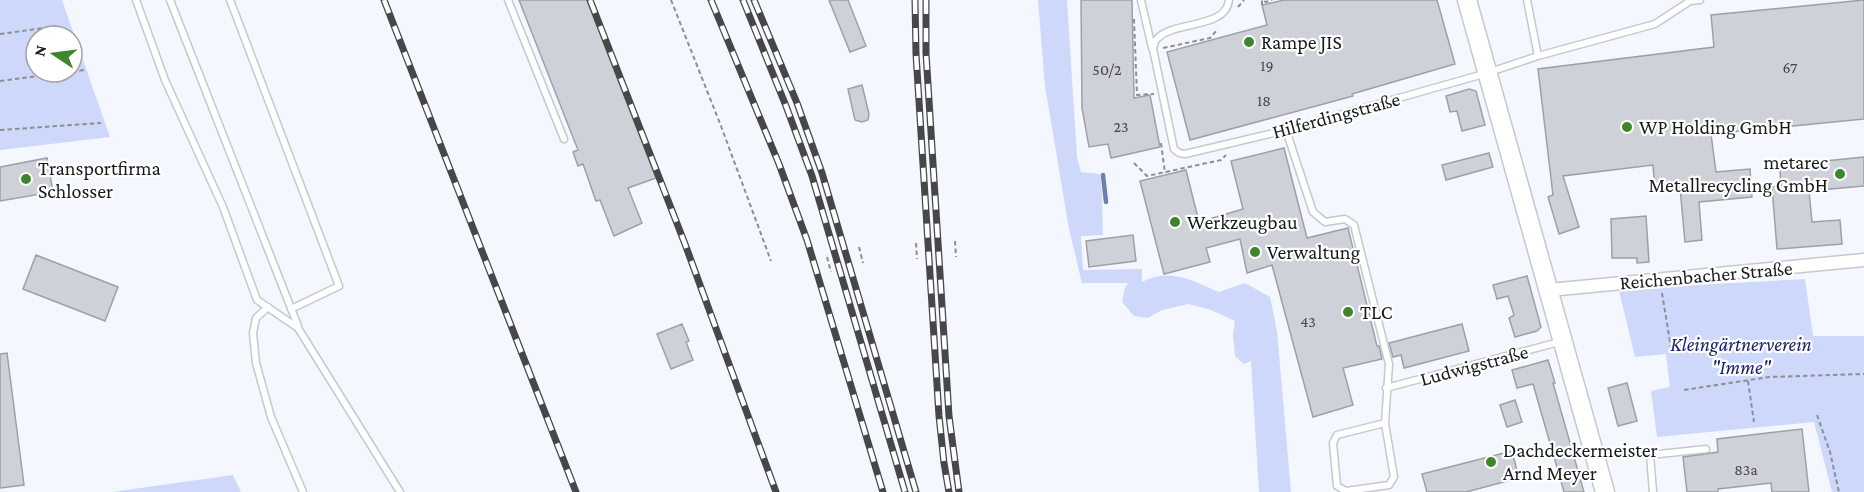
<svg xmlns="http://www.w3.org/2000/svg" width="1864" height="492" font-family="'Crimson Pro',serif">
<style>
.green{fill:#cdd8fb;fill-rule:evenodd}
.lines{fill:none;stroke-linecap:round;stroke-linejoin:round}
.stream{stroke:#707ead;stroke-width:4.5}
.building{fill:#ced1d8;stroke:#9ea0a7;stroke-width:1.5}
.lane-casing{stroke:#c5c8cf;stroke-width:9}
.street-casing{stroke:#c5c8cf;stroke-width:15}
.primary-casing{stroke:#c5c8cf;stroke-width:21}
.path{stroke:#8d8f94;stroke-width:2;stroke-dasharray:4.5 3;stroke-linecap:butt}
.lane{stroke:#fff;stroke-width:6}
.street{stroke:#fff;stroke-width:12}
.primary{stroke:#fff;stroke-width:18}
.rail-casing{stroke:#45474a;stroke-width:7}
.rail{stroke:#fff;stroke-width:4.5;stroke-dasharray:14;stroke-linecap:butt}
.poi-dot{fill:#3d862c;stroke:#fff;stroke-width:2}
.labels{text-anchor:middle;stroke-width:4.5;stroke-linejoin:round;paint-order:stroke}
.number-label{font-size:16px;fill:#46474a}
.poi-label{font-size:20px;fill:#18191b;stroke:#fff;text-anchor:start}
.street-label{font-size:20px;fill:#18191b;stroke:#fff}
.park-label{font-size:20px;font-style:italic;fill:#19226d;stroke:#fff}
</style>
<rect width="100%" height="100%" fill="#f4f7fe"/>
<path class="green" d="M 0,0 L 62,0 L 110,137 L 0,150 ZM 36,36 L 72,36 L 72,72 L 36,72 Z
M 1038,0 L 1067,0 L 1077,157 L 1081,172 L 1100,174 C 1103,194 1102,214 1103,235 L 1081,236 L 1083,270 L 1142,269 L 1142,282 C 1170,267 1193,281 1219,292 L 1245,283 L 1270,297 L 1277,331 L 1291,492 L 1259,492 L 1251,361 L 1244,364 L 1235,356 L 1233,335 L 1235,321 L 1211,310 L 1188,304 L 1162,310 L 1148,318 L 1134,316 L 1122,302 L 1125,288 L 1128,283 L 1082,283 L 1069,229 L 1045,86 Z
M 1805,279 L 1813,336 L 1864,336 L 1864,492 L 1832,492 L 1814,422 L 1657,437 L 1651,391 L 1670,387 L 1666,354 L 1635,357 L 1619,291 L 1678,286 Z
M 233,475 L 241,492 L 112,492 Z"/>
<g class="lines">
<path class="stream" d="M 1103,175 L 1106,202"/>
</g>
<path class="building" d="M 519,0 L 587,0 L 656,178 L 628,188 L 642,223 L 614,236 L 600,200 L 596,201 L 583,164 L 578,166 L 573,152 L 578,150 Z
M 829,0 L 848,0 L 866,46 L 850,52 Z
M 1081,0 L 1132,0 L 1134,98 L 1150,95 L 1160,147 L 1111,158 L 1108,144 L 1089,147 L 1082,108 Z
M 1284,0 L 1437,0 L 1455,64 L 1352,94 L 1353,96 L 1190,140 L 1167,52 L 1267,25 L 1262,5 Z
M 1864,0 L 1864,119 L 1711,134 L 1716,172 L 1750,169 L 1752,197 L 1699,202 L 1702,240 L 1685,242 L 1680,188 L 1655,190 L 1653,165 L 1563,176 L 1579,227 L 1559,234 L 1548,197 L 1553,195 L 1538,69 L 1714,47 L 1711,15 Z
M 862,85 L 869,114 L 868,120 L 862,122 L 855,120 L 848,89 Z
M 1469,89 L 1476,91 L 1485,125 L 1462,131 L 1457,111 L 1450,112 L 1446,96 Z
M 1284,148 L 1307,238 L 1348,228 L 1377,346 L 1379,346 L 1382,359 L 1343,368 L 1353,405 L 1313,417 L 1272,265 L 1247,273 L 1240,239 L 1206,248 L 1210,262 L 1164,274 L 1140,181 L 1186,170 L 1199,222 L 1243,209 L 1231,161 Z
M 1489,153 L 1493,167 L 1446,180 L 1442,165 Z
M 1864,157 L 1864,186 L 1809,191 L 1812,222 L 1840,220 L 1842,244 L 1777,249 L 1772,187 L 1781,186 L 1780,170 L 1816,167 L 1815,162 Z
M 47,158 L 53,192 L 0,201 L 0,167 Z
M 1646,216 L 1649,262 L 1637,263 L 1637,258 L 1612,258 L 1611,219 Z
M 1133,235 L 1136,261 L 1089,267 L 1086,241 Z
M 36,255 L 118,287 L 105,321 L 23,289 Z
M 1527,276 L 1541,327 L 1537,331 L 1515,337 L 1509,318 L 1514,315 L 1508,296 L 1497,299 L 1493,285 Z
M 682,324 L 689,341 L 686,342 L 693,360 L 671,369 L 657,334 Z
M 1462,324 L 1469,351 L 1404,368 L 1401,355 L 1393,357 L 1389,343 Z
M 7,353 L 24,485 L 0,488 L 0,354 Z
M 1548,360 L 1555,383 L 1553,383 L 1584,492 L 1564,492 L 1533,384 L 1517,388 L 1512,370 Z
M 1627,383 L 1637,421 L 1618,426 L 1608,388 Z
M 1515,400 L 1522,422 L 1507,427 L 1500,405 Z
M 1802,429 L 1809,492 L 1772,492 L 1771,483 L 1718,489 L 1718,492 L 1687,492 L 1683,457 L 1718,452 L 1717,439 Z
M 1512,451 L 1519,478 L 1466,492 L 1427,492 L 1422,474 Z"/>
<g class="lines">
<defs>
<path id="lane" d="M 136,0 L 165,80 L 223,207 L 257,300 L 298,328 L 400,492
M 170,0 L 298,326
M 230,0 L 339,286 L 291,309
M 508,0 L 564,139
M 1141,0 L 1152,48
M 1229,0 C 1226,30 1171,20 1156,40 C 1154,42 1154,46 1153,49 L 1174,149 L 1179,153 L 1185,154 L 1286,130 L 1487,73 L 1538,56 L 1655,24 L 1690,1 L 1700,0
M 1527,0 L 1538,56
M 1286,130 L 1313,212 L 1325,222 L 1345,219 L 1354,225 L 1389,364 L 1385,423 L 1337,435 L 1333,443 L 1337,486 L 1346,491 L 1389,485 L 1394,477 L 1385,423
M 268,307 L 256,318 L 253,333 L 256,363 L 271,417 L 303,492
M 1386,388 L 1559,342
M 1653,492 L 1650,455 L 1706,449"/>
<path id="street" d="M 1549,290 L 1864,260"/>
<path id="primary" d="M 1467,0 L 1605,492"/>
</defs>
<use href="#lane" class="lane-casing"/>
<use href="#street" class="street-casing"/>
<use href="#primary" class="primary-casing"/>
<path class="path" d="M 671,0 L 721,126 L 771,261
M 1262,5 L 1262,0 L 1266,2 L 1272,0
M 1238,7 L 1244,0
M 1134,19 L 1137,95 L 1154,94
M 0,34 L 59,26
M 1163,48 L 1210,38 L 1218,29
M 72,72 L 84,70
M 0,81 L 68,72
M 0,130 L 101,123
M 1161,143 L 1165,173
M 1134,163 L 1147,176 L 1221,160 L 1226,155
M 955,241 L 956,257
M 916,243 L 917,259
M 859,247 L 863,263
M 827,257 L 831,272
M 1662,293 L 1671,348
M 1748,381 L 1754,422
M 1684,390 L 1769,377 L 1864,374
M 1817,415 L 1830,452 L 1839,492"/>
<use href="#lane" class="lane"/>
<use href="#street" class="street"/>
<use href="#primary" class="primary"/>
<defs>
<path id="rail" d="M 384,0 L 576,492
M 590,0 L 685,244 L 776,492
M 711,0 L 779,164 L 807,240 L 883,492
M 743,0 L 786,106 L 812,176 L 905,492
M 754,0 L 797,103 L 822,173 L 916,492
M 915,0 L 916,54 L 939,416 L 944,463 L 949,492
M 926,0 L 926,53 L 949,416 L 959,492"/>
</defs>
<use href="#rail" class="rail-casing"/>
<use href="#rail" class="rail"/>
</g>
<g class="poi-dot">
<circle cx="1249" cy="42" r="6"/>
<circle cx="1627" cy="127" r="6"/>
<circle cx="1840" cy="174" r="6"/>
<circle cx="26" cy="179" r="6"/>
<circle cx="1175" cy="222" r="6"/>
<circle cx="1255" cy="252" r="6"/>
<circle cx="1348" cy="312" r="6"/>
<circle cx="1491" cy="462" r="6"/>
</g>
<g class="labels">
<g class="number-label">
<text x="1267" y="71">19</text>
<text x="1790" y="73">67</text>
<text x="1107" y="75">50/2</text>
<text x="1264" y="106">18</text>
<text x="1121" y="132">23</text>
<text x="1308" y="327">43</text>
<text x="1746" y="475">83a</text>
</g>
<g class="poi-label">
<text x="1261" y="49">Rampe JIS</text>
<text x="1639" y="134">WP Holding GmbH</text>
<text x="1828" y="169" text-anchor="end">metarec<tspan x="1828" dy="23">Metallrecycling GmbH</tspan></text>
<text x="38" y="175">Transportfirma<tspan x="38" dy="23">Schlosser</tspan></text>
<text x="1187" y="229">Werkzeugbau</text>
<text x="1267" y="259">Verwaltung</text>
<text x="1360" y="319">TLC</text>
<text x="1503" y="457">Dachdeckermeister<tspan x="1503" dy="23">Arnd Meyer</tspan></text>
</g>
<g class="street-label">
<text transform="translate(1336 115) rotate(-15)" y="7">Hilferdingstraße</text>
<text transform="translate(1706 275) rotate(-5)" y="7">Reichenbacher Straße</text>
<text transform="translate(1474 365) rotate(-15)" y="7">Ludwigstraße</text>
</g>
<g class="park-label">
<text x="1741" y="351">Kleingärtnerverein<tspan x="1741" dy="23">"Imme"</tspan></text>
</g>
</g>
<g transform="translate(54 54) rotate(283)"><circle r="28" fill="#ffffff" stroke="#a3a3a4" stroke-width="1.5"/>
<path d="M0-4.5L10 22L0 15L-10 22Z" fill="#3d862c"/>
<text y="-9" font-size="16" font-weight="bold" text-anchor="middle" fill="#18191b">N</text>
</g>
</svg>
